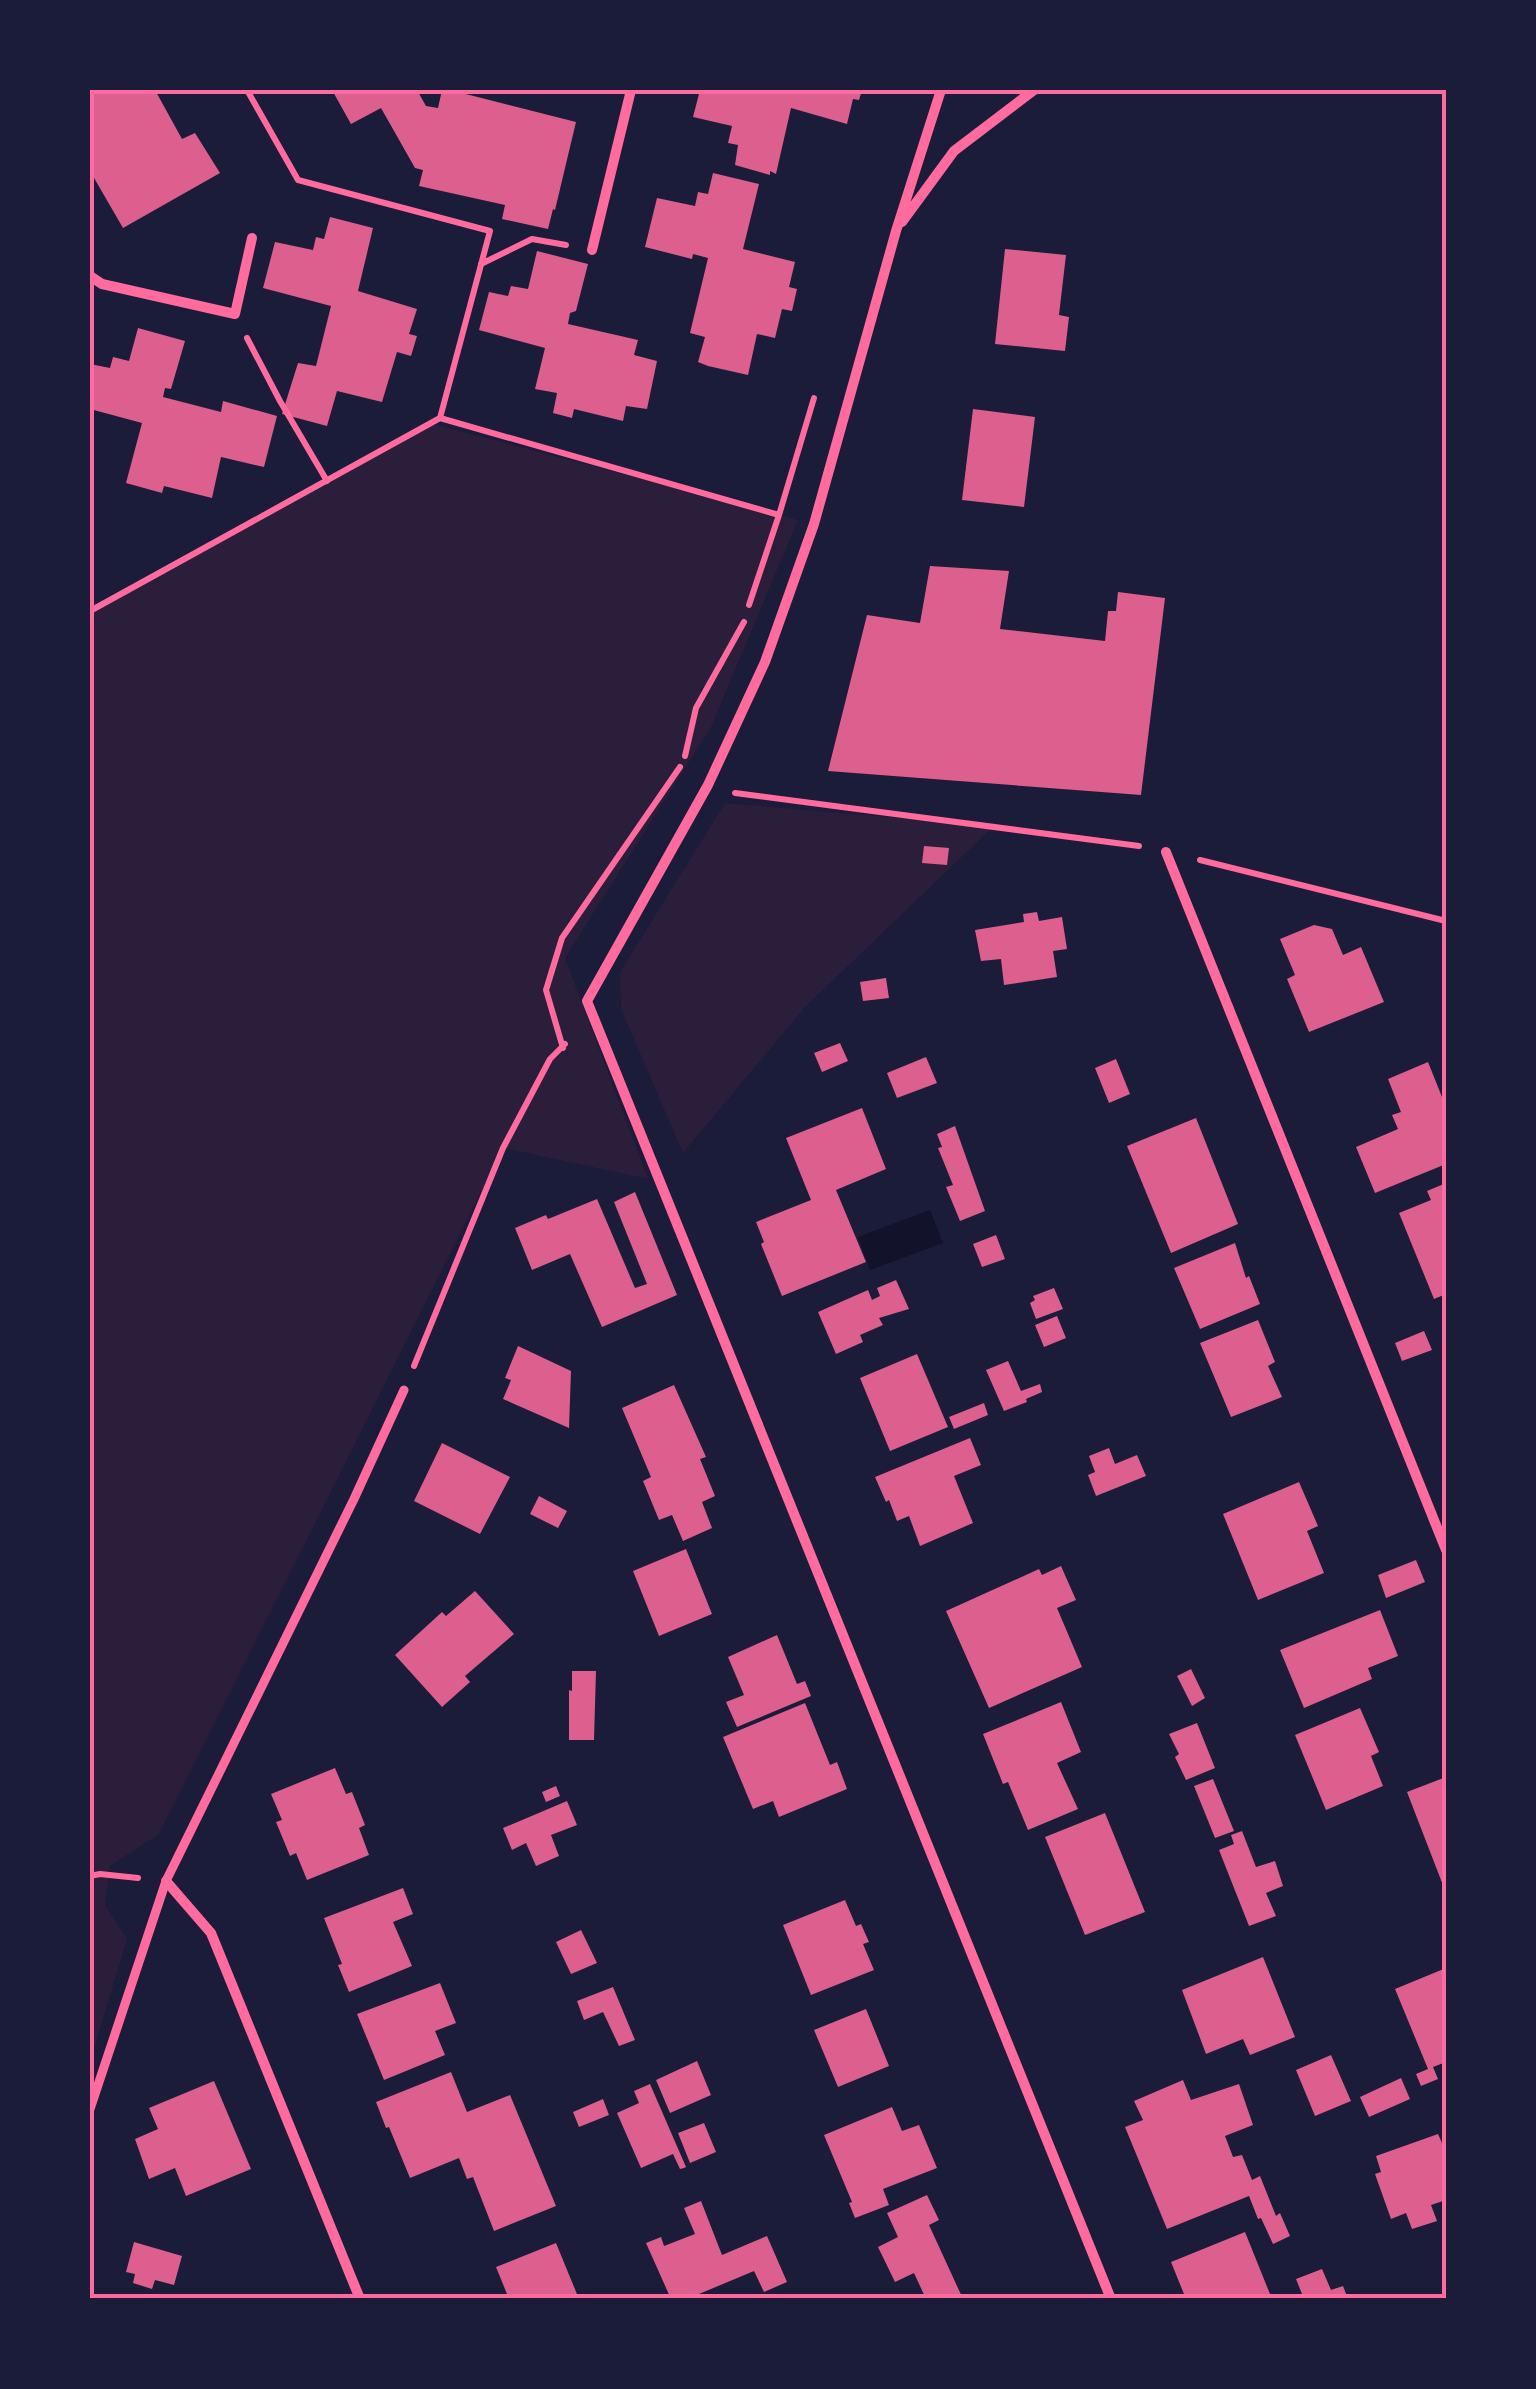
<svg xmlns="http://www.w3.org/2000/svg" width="1536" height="2389" font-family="Rubik,sans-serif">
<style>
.green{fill:#2a1e3b}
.water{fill:#12122b}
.building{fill:#dd5f8e}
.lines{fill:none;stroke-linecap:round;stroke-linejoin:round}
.path{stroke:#ff6b9d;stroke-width:6}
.pedestrian{stroke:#ff6b9d;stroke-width:9}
.minor{stroke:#ff6b9d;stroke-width:10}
.neatline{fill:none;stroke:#ff6b9d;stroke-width:4}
</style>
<rect width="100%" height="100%" fill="#1b1b3a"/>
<path class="green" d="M 429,423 L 798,520 L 711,727 L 565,958 L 648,1179 L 503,1148 L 159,1834 L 110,1866 L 105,1905 L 127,1939 L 90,2062 L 90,613 Z
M 725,803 L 994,826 L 806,1006 L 683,1153 L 621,1009 L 620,972 Z"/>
<path class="water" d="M 930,1210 L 943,1243 L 870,1270 L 858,1237 Z"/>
<path class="building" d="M 90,90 L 155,90 L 182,139 L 195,133 L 220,173 L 123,228 L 90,171 Z
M 332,90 L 417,90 L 426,106 L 438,108 L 442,90 L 450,90 L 576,122 L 555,210 L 553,209 L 548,229 L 502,219 L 505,205 L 419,186 L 423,170 L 415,168 L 381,108 L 351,124 Z
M 700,90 L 862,90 L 859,100 L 853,99 L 847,124 L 791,108 L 776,174 L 770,171 L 770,175 L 735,165 L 738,145 L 728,143 L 732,126 L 693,117 Z
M 713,173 L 759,184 L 743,249 L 795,262 L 789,287 L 797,289 L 792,311 L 782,309 L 775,338 L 757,334 L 748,375 L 708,366 L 698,362 L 705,337 L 690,333 L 708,258 L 693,254 L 692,259 L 645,247 L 657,198 L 695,206 L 698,192 L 708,194 Z
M 330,217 L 373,228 L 358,291 L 417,309 L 409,334 L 417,336 L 411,356 L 397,352 L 382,402 L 337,391 L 327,426 L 282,414 L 298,363 L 316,366 L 331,306 L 263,288 L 275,242 L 313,250 L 316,237 L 324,239 Z
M 1005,249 L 1066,255 L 1059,315 L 1069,317 L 1065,351 L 995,344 Z
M 537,251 L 588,264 L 576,311 L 570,313 L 568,324 L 638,340 L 634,355 L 657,361 L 647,409 L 626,406 L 623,421 L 574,409 L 572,418 L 553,413 L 557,393 L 535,389 L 545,348 L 479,330 L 489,292 L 508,296 L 511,286 L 528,289 Z
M 138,328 L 185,341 L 171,389 L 165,388 L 163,397 L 221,412 L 223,401 L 277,416 L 264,467 L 221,457 L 212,498 L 164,486 L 162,493 L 126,483 L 142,423 L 90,409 L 90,364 L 110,368 L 113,357 L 129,361 Z
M 973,409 L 1035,417 L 1024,507 L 962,500 Z
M 930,566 L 1009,571 L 1000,629 L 1105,641 L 1108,611 L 1116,611 L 1118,592 L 1165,598 L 1141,795 L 828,771 L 867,615 L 920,623 Z
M 924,846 L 949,848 L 947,865 L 922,863 Z
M 1037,912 L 1039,921 L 1062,917 L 1067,949 L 1053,951 L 1057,977 L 1004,985 L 1001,959 L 981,961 L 975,930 L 1024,922 L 1023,914 Z
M 1314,925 L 1332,929 L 1343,955 L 1361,947 L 1384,1002 L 1309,1032 L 1287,979 L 1295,975 L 1280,939 Z
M 886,978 L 889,998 L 863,1001 L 860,982 Z
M 840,1043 L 848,1061 L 822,1072 L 814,1053 Z
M 926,1057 L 937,1083 L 897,1098 L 887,1073 Z
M 1116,1059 L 1130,1094 L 1109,1103 L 1095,1068 Z
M 1428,1062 L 1446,1107 L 1446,1164 L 1375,1193 L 1356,1147 L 1398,1129 L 1392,1115 L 1401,1112 L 1388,1079 Z
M 862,1108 L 886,1169 L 836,1190 L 866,1262 L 782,1296 L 761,1244 L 764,1242 L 756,1222 L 811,1200 L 786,1138 Z
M 1196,1118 L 1238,1224 L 1171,1253 L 1127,1146 Z
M 955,1126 L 985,1211 L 960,1221 L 946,1187 L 953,1185 L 938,1148 L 942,1147 L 937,1134 Z
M 1446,1183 L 1446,1294 L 1434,1299 L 1399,1213 L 1431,1200 L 1427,1191 Z
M 635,1192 L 677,1295 L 602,1327 L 570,1254 L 532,1270 L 515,1228 L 546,1215 L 548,1219 L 597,1199 L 635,1288 L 647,1284 L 614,1202 Z
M 996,1235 L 1005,1259 L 982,1267 L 973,1244 Z
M 1235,1243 L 1246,1278 L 1249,1276 L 1260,1304 L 1200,1329 L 1174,1268 Z
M 896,1280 L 909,1309 L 879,1318 L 883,1325 L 860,1335 L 863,1342 L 836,1354 L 818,1312 L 868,1290 L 872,1300 L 880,1296 L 877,1288 Z
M 1054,1288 L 1063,1309 L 1036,1319 L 1030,1303 L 1035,1300 L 1033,1296 Z
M 1057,1316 L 1066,1338 L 1044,1347 L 1035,1325 Z
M 1258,1320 L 1275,1362 L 1268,1366 L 1282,1397 L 1231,1417 L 1200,1343 Z
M 1424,1331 L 1432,1350 L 1402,1361 L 1395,1343 Z
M 518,1346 L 571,1371 L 569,1428 L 503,1399 L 511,1380 L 505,1378 Z
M 917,1354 L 948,1427 L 890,1451 L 860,1378 Z
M 1008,1361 L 1021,1391 L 1040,1384 L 1042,1392 L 1026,1399 L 1027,1402 L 1004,1411 L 986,1370 Z
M 674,1385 L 706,1457 L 700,1459 L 715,1496 L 702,1502 L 712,1528 L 683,1541 L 672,1515 L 659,1520 L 643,1481 L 651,1477 L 622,1408 Z
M 984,1403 L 988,1415 L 954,1429 L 949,1417 Z
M 970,1438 L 981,1465 L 954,1476 L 973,1523 L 920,1546 L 909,1516 L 897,1521 L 889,1500 L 886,1502 L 875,1477 Z
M 442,1443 L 510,1477 L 480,1534 L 414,1501 Z
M 1109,1448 L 1115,1464 L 1137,1455 L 1146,1476 L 1096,1496 L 1088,1475 L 1095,1472 L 1089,1456 Z
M 1299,1482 L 1318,1526 L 1307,1531 L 1324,1573 L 1258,1600 L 1223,1514 Z
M 539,1496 L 567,1511 L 558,1528 L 530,1514 Z
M 686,1549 L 712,1614 L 659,1636 L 633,1571 Z
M 1416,1560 L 1425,1582 L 1386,1598 L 1378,1575 Z
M 1061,1566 L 1076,1600 L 1057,1608 L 1082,1667 L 989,1708 L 946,1611 L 1039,1569 L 1042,1575 Z
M 475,1591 L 514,1634 L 465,1676 L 470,1682 L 442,1707 L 395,1655 L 442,1612 L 446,1616 Z
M 1380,1610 L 1398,1656 L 1368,1668 L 1372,1679 L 1304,1708 L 1280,1650 Z
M 777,1635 L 797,1684 L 805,1681 L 811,1696 L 737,1727 L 726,1702 L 744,1695 L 728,1657 Z
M 1191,1669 L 1205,1698 L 1192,1706 L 1177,1676 Z
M 572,1671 L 596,1671 L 594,1740 L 569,1740 L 569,1690 L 572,1691 Z
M 1061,1702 L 1081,1752 L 1057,1763 L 1078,1809 L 1028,1830 L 1008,1782 L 1003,1784 L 983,1734 Z
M 805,1703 L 830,1765 L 837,1762 L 847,1789 L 779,1817 L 773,1801 L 753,1809 L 723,1737 Z
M 1360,1708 L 1379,1752 L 1371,1756 L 1383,1786 L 1326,1810 L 1295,1735 Z
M 1197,1723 L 1215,1768 L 1186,1780 L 1175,1757 L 1179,1754 L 1169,1734 Z
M 335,1768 L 346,1794 L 352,1792 L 365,1825 L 359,1828 L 369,1855 L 307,1880 L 296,1853 L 290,1856 L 276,1822 L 282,1820 L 271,1794 Z
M 1446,1777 L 1446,1893 L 1407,1792 Z
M 1213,1779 L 1234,1831 L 1215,1838 L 1194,1786 Z
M 556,1786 L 560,1796 L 546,1802 L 542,1792 Z
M 567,1801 L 577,1825 L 551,1835 L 559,1856 L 536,1866 L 526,1843 L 512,1850 L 503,1828 Z
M 1105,1813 L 1145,1912 L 1085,1935 L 1045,1837 Z
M 1242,1831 L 1256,1867 L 1275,1861 L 1283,1886 L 1266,1893 L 1276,1916 L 1249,1926 L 1219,1850 L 1234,1844 L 1231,1835 Z
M 403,1888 L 413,1914 L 393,1922 L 412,1966 L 349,1992 L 338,1965 L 342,1964 L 324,1918 Z
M 845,1900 L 856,1926 L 861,1924 L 869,1942 L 863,1944 L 874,1970 L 811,1995 L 783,1925 Z
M 581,1930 L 597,1963 L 571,1974 L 556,1942 Z
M 1263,1957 L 1295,2037 L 1250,2055 L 1243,2039 L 1206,2054 L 1182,1990 Z
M 1446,1968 L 1446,2062 L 1433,2067 L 1438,2079 L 1421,2086 L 1416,2074 L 1428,2069 L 1395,1989 Z
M 440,1983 L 456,2023 L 435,2031 L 445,2055 L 384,2080 L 357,2014 Z
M 613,1987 L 635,2040 L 619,2046 L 603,2012 L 584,2020 L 577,2001 Z
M 866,2009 L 889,2066 L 838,2087 L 814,2030 Z
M 1331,2055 L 1351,2101 L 1315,2116 L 1296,2070 Z
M 697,2061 L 711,2095 L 670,2113 L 656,2080 Z
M 451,2072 L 467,2112 L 510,2095 L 556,2206 L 494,2231 L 473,2177 L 467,2179 L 459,2158 L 410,2178 L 389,2127 L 386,2128 L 376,2102 Z
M 1401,2078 L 1410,2099 L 1369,2117 L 1360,2097 Z
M 1183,2080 L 1191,2100 L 1239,2084 L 1253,2125 L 1225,2136 L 1233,2157 L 1242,2155 L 1252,2180 L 1260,2176 L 1276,2216 L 1280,2213 L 1290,2236 L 1273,2244 L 1261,2218 L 1258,2219 L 1249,2196 L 1167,2229 L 1125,2127 L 1143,2120 L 1134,2101 Z
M 214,2081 L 251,2169 L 186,2196 L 175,2168 L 149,2179 L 135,2139 L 158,2129 L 149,2108 Z
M 650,2084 L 686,2167 L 684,2168 L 680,2169 L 673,2154 L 641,2168 L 617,2113 L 639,2103 L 634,2091 Z
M 603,2099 L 609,2115 L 579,2127 L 573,2112 Z
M 892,2107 L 902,2131 L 919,2125 L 937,2168 L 883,2189 L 889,2205 L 855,2218 L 849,2203 L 852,2202 L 824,2135 Z
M 704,2123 L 716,2152 L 690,2163 L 678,2133 Z
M 1438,2134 L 1446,2152 L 1446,2200 L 1431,2205 L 1437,2221 L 1412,2229 L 1406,2213 L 1391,2219 L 1375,2174 L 1381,2172 L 1376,2156 Z
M 927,2195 L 939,2220 L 929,2225 L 963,2299 L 926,2299 L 914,2273 L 895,2282 L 878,2247 L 898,2237 L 887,2213 Z
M 701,2201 L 722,2255 L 767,2236 L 787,2282 L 764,2292 L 754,2271 L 699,2294 L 702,2299 L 671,2299 L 646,2243 L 661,2237 L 664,2246 L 695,2234 L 684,2208 Z
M 1245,2232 L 1272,2299 L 1232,2299 L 1231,2295 L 1222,2299 L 1186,2299 L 1171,2262 Z
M 134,2242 L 182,2256 L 174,2285 L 155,2280 L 152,2289 L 133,2283 L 135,2274 L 126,2272 Z
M 556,2243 L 579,2299 L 509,2299 L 496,2267 Z
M 1322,2269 L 1331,2290 L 1343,2286 L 1348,2299 L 1304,2299 L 1296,2279 Z"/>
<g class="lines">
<path class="path" d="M 247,90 L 298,180 L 490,231 L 440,418
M 481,264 L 532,239 L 566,245
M 247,338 L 280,401 L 327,481
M 749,605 L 779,515 L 814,398
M 90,611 L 440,418 L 779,515
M 685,756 L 696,708 L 744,622
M 735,793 L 1139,846
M 1200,860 L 1446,921
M 563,1048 L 546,990 L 562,938 L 680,767
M 414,1366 L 503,1148 L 550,1059 L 565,1044
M 90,1876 L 100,1874 L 138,1878"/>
<path class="pedestrian" d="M 90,2109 L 166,1881 L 354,1499 L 404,1390"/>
<path class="minor" d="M 941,90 L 896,231 L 814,524 L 765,662 L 708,785 L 587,1001 L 1111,2299
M 902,222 L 954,151 L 1034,90
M 592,250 L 631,90
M 90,276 L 102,284 L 235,314 L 252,238
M 1166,852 L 1446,1550
M 166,1881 L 211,1933 L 360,2299"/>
</g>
<rect width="1536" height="2389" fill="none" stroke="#1b1b3a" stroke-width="185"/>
<rect x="92" y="92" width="1352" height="2204" class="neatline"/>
</svg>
